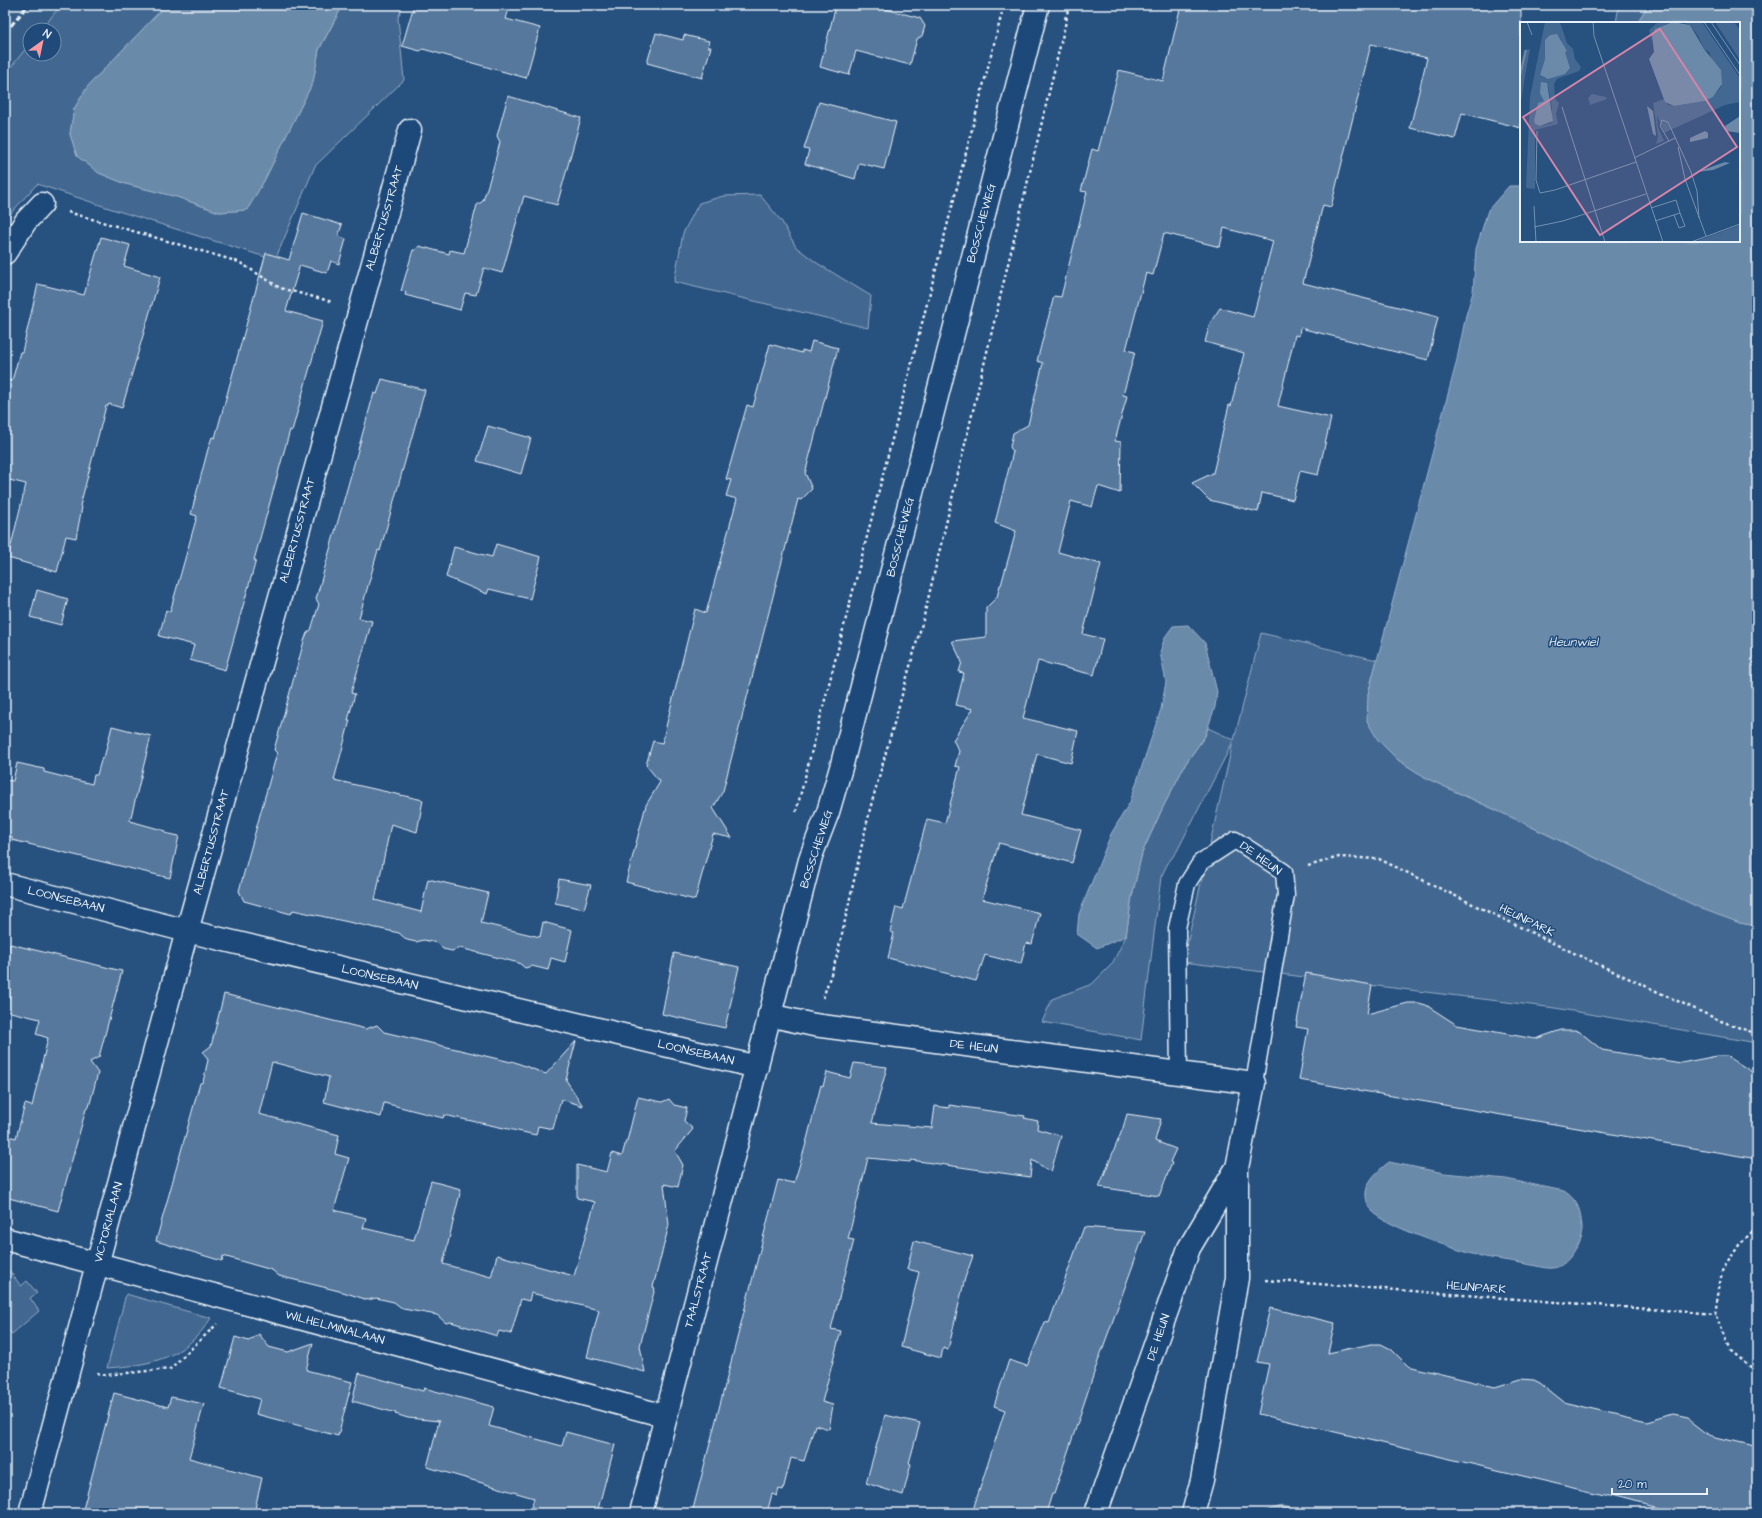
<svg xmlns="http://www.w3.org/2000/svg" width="1762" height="1518" font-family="'Architects Daughter',sans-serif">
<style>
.built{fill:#355d88}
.green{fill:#436891;stroke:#96acc4}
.water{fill:#6b8aaa;stroke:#9db3c9}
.building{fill:#57789d;stroke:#e8f1f8}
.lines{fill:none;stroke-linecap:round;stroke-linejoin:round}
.lane-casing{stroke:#e8f1f8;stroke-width:19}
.street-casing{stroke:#e8f1f8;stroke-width:25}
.secondary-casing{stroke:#e8f1f8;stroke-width:25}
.path{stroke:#e8f1f8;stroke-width:2.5;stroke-dasharray:3 3;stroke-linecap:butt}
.lane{stroke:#1f4a7a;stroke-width:16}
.street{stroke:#1f4a7a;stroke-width:22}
.secondary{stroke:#1f4a7a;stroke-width:22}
.rail{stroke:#e8f1f8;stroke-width:3;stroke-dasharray:6 3;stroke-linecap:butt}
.labels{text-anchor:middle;stroke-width:3;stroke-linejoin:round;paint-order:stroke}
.street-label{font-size:12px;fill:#e8f1f8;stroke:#1f4a7a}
.water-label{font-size:13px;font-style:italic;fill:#d5e2ec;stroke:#1f4a7a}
.inset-river{fill:none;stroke:#6b8aaa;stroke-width:2}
.inset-road{fill:none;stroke:#7491af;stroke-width:1}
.view{fill:#d584aa;fill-opacity:0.15;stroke:#d584aa;stroke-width:2}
.inset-edge{fill:none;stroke:#e8f1f8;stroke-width:2}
</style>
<rect width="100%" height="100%" fill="#27517f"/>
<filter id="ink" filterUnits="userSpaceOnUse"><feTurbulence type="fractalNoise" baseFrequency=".025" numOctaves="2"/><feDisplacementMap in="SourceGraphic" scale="8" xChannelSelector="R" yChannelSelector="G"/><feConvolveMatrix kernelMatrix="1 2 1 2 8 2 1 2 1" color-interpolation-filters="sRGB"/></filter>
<g filter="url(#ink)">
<path class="built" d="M 5,5 L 61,5 L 41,30 L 30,30 L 30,43 L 5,75 Z"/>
<path class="green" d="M 61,5 L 166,5 L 88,86 L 74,109 L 70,134 L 77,156 L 99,173 L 126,184 L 177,197 L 219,212 L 247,210 L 264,181 L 313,82 L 319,50 L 343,5 L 403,5 L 398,18 L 404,80 L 315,166 L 275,260 L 115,210 L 37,184 L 12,212 L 5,223 L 5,75 L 30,43 L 30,54 L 54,54 L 54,30 L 41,30 Z
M 1619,5 L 1652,5 L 1645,10 L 1637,23 L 1616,23 Z
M 760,195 L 782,222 L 796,247 L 817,263 L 871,296 L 868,328 L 674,282 L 683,233 L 699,203 L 723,196 Z
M 1261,633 L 1377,660 L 1368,694 L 1378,740 L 1398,760 L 1428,779 L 1511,817 L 1647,883 L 1740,923 L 1757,926 L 1757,1043 L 1555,1008 L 1183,962 L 1233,742 L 1177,851 L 1168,863 L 1161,877 L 1141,1040 L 1042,1022 L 1052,999 L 1092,984 L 1112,964 L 1126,936 L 1132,896 L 1142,853 L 1163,807 L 1186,763 L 1205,736 L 1208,728 L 1234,740 Z
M 5,1265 L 21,1286 L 27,1281 L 37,1293 L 30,1298 L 39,1311 L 12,1334 L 5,1327 Z
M 126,1294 L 211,1318 C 186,1358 152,1365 107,1368 Z"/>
<path class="water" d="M 166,5 L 343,5 L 319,49 L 313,82 L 264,181 L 247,210 L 219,212 L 177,197 L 126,184 L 99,173 L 77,156 L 70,134 L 74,109 L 88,86 Z
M 1652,5 L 1757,5 L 1757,926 L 1740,923 L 1702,909 L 1511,817 L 1428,779 L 1398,760 L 1378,740 L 1367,721 L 1368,694 L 1456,364 L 1466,315 L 1473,292 L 1476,249 L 1488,210 L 1509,186 L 1521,186 L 1521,241 L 1739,241 L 1739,23 L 1637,23 L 1645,10 Z
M 1188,625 L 1205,643 L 1217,692 L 1215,707 L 1205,736 L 1186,763 L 1163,807 L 1142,853 L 1132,896 L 1126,936 L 1097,948 L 1077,934 L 1079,914 L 1111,834 L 1130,802 L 1161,709 L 1166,682 L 1160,652 L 1165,637 L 1173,626 Z
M 1389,1162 L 1444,1173 L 1506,1179 L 1564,1191 C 1578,1200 1581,1211 1582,1227 C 1583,1241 1568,1267 1553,1268 C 1545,1269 1534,1265 1526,1264 C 1508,1260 1490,1259 1472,1254 C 1452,1248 1377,1224 1369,1207 C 1359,1187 1375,1173 1389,1162 Z
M 1282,1506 L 1308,1513 L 1259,1513 Z"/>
<path class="building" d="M 414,5 L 510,5 L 506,19 L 540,28 L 526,78 L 423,49 L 420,51 L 402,46 Z
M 836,5 L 870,5 L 920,18 L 925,26 L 922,36 L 917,39 L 910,65 L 856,51 L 849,75 L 820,67 Z
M 1181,5 L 1521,5 L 1521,128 L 1462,113 L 1455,139 L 1410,128 L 1427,58 L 1371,44 L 1331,207 L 1323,205 L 1303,283 L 1438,317 L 1428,360 L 1300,328 L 1299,336 L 1295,335 L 1278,406 L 1331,418 L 1318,475 L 1300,471 L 1293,500 L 1262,493 L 1258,512 L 1209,500 L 1192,483 L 1213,473 L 1229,405 L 1231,406 L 1244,353 L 1205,342 L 1210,323 L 1220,308 L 1253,317 L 1273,241 L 1224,228 L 1220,247 L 1164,233 L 1153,275 L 1146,273 L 1126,350 L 1135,352 L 1123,395 L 1127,396 L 1115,441 L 1121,442 L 1120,493 L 1098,486 L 1092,507 L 1071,501 L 1058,552 L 1101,564 L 1083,634 L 1103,639 L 1094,675 L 1038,661 L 1023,718 L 1078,731 L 1071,763 L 1037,754 L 1021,815 L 1081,830 L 1072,863 L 999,843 L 982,899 L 1040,913 L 1032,944 L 1026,943 L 1021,964 L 985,955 L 976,981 L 888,958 L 894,933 L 890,932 L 896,907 L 903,909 L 927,819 L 945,823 L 960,767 L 955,766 L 959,751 L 953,740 L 973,709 L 956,705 L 964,673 L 959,672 L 962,662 L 952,641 L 986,637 L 986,608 L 997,597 L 1000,585 L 1001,585 L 1016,531 L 995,523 L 1013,452 L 1010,447 L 1013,433 L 1028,425 L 1043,363 L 1037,361 L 1054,296 L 1061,297 L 1087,192 L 1081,191 L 1092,149 L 1098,151 L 1119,70 L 1163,81 Z
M 656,33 L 683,40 L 684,35 L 709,41 L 708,47 L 711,47 L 702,78 L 647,63 Z
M 508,96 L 581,118 L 557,205 L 524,196 L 502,273 L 484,268 L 476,295 L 465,293 L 460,310 L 405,295 L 406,292 L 401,291 L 413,250 L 416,250 L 419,246 L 449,254 L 450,250 L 464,253 L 477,205 L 483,201 L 492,172 L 500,142 L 497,136 Z
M 819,102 L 896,122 L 884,169 L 859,163 L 855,179 L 805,164 L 809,150 L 804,149 Z
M 303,213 L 342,225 L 338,236 L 346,239 L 339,264 L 331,261 L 327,273 L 300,265 L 286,311 L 323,321 L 292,431 L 290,430 L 254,560 L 256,560 L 225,670 L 190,660 L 194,645 L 159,636 L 166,610 L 170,612 L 197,516 L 191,514 L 208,449 L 212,437 L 215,438 L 266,253 L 289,260 Z
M 101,237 L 130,245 L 124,266 L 160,277 L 122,408 L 109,404 L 108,406 L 106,406 L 80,506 L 82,507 L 76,538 L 66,536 L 57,572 L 8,558 L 26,484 L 5,479 L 5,379 L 12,381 L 20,352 L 22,352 L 38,284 L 84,295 Z
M 812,341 L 838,348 L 805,474 L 806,475 L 812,489 L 801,500 L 798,499 L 723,791 L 713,808 L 732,838 L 713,834 L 695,900 L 626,882 L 646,805 L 660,782 L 646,765 L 653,741 L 662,743 L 695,609 L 706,613 L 725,543 L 737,499 L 726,496 L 731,480 L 726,479 L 747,405 L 753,407 L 770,344 L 802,353 L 802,350 L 809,352 Z
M 382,379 L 425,390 L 380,551 L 378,550 L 359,618 L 372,621 L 351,693 L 355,694 L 348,720 L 350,720 L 334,780 L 423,800 L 417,832 L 391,824 L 375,900 L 421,912 L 428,879 L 488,893 L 481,923 L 540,937 L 543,922 L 572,930 L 565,962 L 551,958 L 548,970 L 532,966 L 525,968 L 519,963 L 460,948 L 452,951 L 443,949 L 437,943 L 424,940 L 416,942 L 407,940 L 399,933 L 293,910 L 291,914 L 244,901 L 239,891 L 277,753 L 274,750 L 304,641 L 307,633 L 311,630 L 319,604 L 316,599 L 374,393 L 377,394 Z
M 488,426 L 531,438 L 521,474 L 477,461 Z
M 496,544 L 541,557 L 530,599 L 489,589 L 487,594 L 446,577 L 454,547 L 492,557 Z
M 37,590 L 68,599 L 61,625 L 30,617 Z
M 112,726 L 151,736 L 130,821 L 166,831 L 165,833 L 179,836 L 170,878 L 12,840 L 12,837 L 5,835 L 5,780 L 13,781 L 17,763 L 44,769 L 44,772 L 92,784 L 94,775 L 97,775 L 102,757 L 104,758 Z
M 559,879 L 591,885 L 584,909 L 555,903 Z
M 10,944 L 122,971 L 99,1057 L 90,1062 L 98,1073 L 89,1107 L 86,1109 L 58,1211 L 5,1197 L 5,1135 L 16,1138 L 25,1104 L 32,1106 L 48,1038 L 36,1034 L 40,1019 L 6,1011 L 10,992 L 5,991 L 5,964 Z
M 674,953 L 739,967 L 725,1028 L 662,1014 Z
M 1306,973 L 1372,985 L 1367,1014 L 1408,1003 L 1419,1003 L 1426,1005 L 1457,1025 L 1535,1039 L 1561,1030 L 1575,1030 L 1580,1032 L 1602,1050 L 1681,1063 L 1717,1056 L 1727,1056 L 1757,1075 L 1757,1159 L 1299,1080 L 1308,1029 L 1296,1027 Z
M 224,994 L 366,1029 L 377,1025 L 384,1032 L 494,1058 L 511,1062 L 512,1061 L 546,1074 L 576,1041 L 566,1080 L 583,1106 L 561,1099 L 553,1129 L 538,1126 L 536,1135 L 444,1115 L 443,1118 L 384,1103 L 381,1117 L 324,1102 L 329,1077 L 272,1062 L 259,1114 L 339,1135 L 335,1154 L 349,1158 L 334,1210 L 366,1218 L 363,1228 L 414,1240 L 431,1181 L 461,1189 L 443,1264 L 491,1277 L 497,1255 L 574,1276 L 595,1202 L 577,1198 L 577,1165 L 607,1172 L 612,1153 L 622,1156 L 626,1141 L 627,1141 L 638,1097 L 662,1102 L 669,1099 L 674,1105 L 687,1108 L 684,1121 L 693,1129 L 675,1151 L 683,1165 L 678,1187 L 664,1184 L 669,1225 L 653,1287 L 655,1288 L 640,1346 L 645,1372 L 587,1357 L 599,1310 L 531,1293 L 529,1301 L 521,1299 L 511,1334 L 499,1331 L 497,1336 L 451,1322 L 446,1323 L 437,1315 L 403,1309 L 394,1302 L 376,1298 L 368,1300 L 343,1292 L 279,1276 L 272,1270 L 223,1256 L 222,1261 L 156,1241 L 200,1083 L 203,1082 L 208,1060 L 203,1052 L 211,1046 Z
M 854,1063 L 887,1067 L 872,1123 L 932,1128 L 935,1106 L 949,1108 L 949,1105 L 1025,1116 L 1024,1118 L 1038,1121 L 1037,1129 L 1061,1136 L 1051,1172 L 1032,1160 L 1030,1177 L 911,1160 L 910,1162 L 868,1158 L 848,1239 L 854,1240 L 831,1329 L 841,1331 L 822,1402 L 833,1405 L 829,1429 L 815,1425 L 804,1461 L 791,1458 L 783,1490 L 779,1489 L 777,1496 L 772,1494 L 767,1513 L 692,1513 L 778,1180 L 794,1183 L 805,1147 L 821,1085 L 823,1086 L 827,1072 L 850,1078 Z
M 1127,1114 L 1161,1119 L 1155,1141 L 1176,1149 L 1170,1162 L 1172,1163 L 1159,1196 L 1099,1187 L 1123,1128 Z
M 1084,1227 L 1145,1232 L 1096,1367 L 1054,1494 L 1052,1494 L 1046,1513 L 972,1513 L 1005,1410 L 994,1406 L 1009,1360 L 1027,1366 L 1045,1322 L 1049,1323 Z
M 914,1241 L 973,1256 L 965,1278 L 948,1350 L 943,1348 L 941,1358 L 901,1347 L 919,1272 L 907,1269 Z
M 1270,1308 L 1335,1323 L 1328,1353 L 1371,1344 L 1381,1344 L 1391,1349 L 1408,1366 L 1495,1387 L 1521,1379 L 1534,1380 L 1540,1383 L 1564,1402 L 1647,1422 L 1673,1414 L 1688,1417 L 1715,1438 L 1757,1448 L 1757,1513 L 1681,1513 L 1258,1414 L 1269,1364 L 1257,1362 Z
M 259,1334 L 269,1347 L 288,1352 L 313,1343 L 306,1370 L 352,1382 L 338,1436 L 256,1414 L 260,1399 L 221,1388 L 235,1337 L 249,1341 Z
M 359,1373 L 423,1391 L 424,1388 L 494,1407 L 489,1426 L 562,1446 L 566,1432 L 615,1445 L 597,1513 L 530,1513 L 534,1498 L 427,1467 L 439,1421 L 408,1418 L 395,1414 L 396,1413 L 352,1401 Z
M 114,1393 L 168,1407 L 171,1397 L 204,1404 L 189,1458 L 262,1478 L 254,1513 L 82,1513 Z
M 885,1415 L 920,1423 L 909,1463 L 911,1464 L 903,1495 L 866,1483 Z"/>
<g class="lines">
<defs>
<path id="lane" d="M 1179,1073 L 1177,928 L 1187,884 L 1201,862 L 1235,840 L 1284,872 L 1286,895 L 1254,1083"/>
<path id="street" d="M 5,253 L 26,221 L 42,204
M 5,884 L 187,931 L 757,1067
M 769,1015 L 814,1025 L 1254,1083 L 1237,1168 L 1237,1278 L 1202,1480 L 1193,1513
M 5,1239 L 665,1416
M 30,1513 L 187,931 L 410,130
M 1096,1513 L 1189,1248 L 1236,1169"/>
<path id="secondary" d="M 641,1513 L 811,856 L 828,812 L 842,764 L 1038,5"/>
</defs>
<use href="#lane" class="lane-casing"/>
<use href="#street" class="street-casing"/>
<use href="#secondary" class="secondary-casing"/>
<path class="path" d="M 1065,19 L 1070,5
M 68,212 L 239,262 L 280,288 L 333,302
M 796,812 L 1004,5
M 1308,866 L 1339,857 L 1379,859 L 1578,955 L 1721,1021 L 1757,1034
M 823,998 L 837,956 L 870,809 L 923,620 L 1067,17
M 1757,1228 L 1753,1231 L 1739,1245 L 1722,1271 L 1715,1314 L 1731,1350 L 1757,1371
M 1265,1280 L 1715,1314
M 97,1373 L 105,1375 L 170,1369 L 217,1324"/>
<use href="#lane" class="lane"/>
<use href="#street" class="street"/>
<use href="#secondary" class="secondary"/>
<path class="rail" d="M 5,33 L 28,5"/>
</g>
</g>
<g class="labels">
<g class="street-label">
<text transform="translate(384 218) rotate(-74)" y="4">ALBERTUSSTRAAT</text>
<text transform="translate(981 223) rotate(-75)" y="4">BOSSCHEWEG</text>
<text transform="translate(297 530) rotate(-75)" y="4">ALBERTUSSTRAAT</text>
<text transform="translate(900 537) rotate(-76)" y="4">BOSSCHEWEG</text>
<text transform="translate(211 842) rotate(-75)" y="4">ALBERTUSSTRAAT</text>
<text transform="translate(816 849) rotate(-72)" y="4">BOSSCHEWEG</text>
<text transform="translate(1261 858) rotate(36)" y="4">DE HEUN</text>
<text transform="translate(66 899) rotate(14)" y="4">LOONSEBAAN</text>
<text transform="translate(1527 920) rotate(26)" y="4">HEUNPARK</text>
<text transform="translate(380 977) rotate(13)" y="4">LOONSEBAAN</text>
<text transform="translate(974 1046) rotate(7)" y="4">DE HEUN</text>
<text transform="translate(696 1052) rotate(13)" y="4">LOONSEBAAN</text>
<text transform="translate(108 1222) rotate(-75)" y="4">VICTORIALAAN</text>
<text transform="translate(1476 1287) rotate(4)" y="4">HEUNPARK</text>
<text transform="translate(698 1290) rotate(-75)" y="4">TAALSTRAAT</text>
<text transform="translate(335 1327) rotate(15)" y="4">WILHELMINALAAN</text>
<text transform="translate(1158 1337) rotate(-71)" y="4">DE HEUN</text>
</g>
<g class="water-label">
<text x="1573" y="646">Heunwiel</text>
</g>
</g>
<g transform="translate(1520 22)">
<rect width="220" height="220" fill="#27517f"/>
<path d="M 25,0 L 39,0 L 41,3 L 47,21 L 53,27 L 55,37 L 61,45 L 59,49 L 37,57 L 34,62 L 35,77 L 39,81 L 36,92 L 38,102 L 15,108 L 15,167 L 6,166 L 10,75 ZM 40,16 L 50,46 L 40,53 L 25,56 L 20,53 L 25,37 L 25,20 ZM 21,61 L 28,65 L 32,86 L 31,101 L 20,104 L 15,102 L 14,98 L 18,81 L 24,79 ZM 138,0 L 153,0 L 136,7 L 132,19 L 129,8 ZM 161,0 L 182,0 L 220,56 L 220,80 L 205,83 L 144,111 L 137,93 L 138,105 L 144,119 L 136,122 L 138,114 L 133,81 L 144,77 L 148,83 L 154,84 L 185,79 L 193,75 L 201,65 L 189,30 L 184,27 L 178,14 L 170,3 ZM 195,0 L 214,0 L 220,8 L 220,38 ZM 10,27 L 5,54 L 0,86 L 0,46 L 4,28 ZM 72,72 L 86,75 L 87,77 L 70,83 L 68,76 ZM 220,203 L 220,220 L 174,220 Z" fill="#436891" fill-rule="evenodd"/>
<path d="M 153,0 L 170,3 L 184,27 L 201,48 L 202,62 L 193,75 L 185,79 L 154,84 L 145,80 L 129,37 L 134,30 L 132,13 L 135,7 ZM 37,12 L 47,29 L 45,30 L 50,46 L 45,52 L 28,57 L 20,53 L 25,37 L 25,18 L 30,13 ZM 21,60 L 27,61 L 33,99 L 20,104 L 15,102 L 14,98 L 18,81 L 24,79 L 20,71 ZM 127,84 L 133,89 L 136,114 L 133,112 ZM 220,94 L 220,111 L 206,109 L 205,104 ZM 185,109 L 188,111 L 188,116 L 170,120 L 170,116 ZM 205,140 L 210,141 L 193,148 L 177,150 Z" fill="#6b8aaa"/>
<path class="inset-river" d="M 0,54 L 6,28"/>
<path class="inset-road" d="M 7,0 L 12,13M 73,0 L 74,14 L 143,220M 184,0 L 220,53M 191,0 L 220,43M 42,85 L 85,220M 17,109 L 16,158 L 20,171 L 35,168 L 116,140M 149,119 L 140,104 L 142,98 L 148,100 L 171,150 L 177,169 L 179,196M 158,125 L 165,157 L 186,214M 114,136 L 155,116M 14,184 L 16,220M 131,186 L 156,178 L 160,191 L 135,199M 154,193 L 159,206 L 165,204 L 160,191M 14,205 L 43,199 L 126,172M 171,220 L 220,202"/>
<path class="view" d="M 140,7 L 217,125 L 80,213 L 3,95 Z"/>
<rect width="220" height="220" class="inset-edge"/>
</g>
<rect width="1762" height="1518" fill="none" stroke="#1f4a7a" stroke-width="20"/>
<rect x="10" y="10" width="1742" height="1498" fill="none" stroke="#e8f1f8" stroke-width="1.5" filter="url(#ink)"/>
<g transform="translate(42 42) rotate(33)"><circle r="19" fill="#1f4a7a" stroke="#6f8dac"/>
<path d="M0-3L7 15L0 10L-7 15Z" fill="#ff9aa2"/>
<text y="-6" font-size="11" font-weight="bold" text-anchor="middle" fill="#e8f1f8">N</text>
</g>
<path d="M1612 1488v6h95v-6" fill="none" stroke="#e8f1f8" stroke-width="2"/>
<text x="1618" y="1488" font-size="12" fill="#e8f1f8" stroke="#1f4a7a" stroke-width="3" paint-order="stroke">20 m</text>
</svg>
